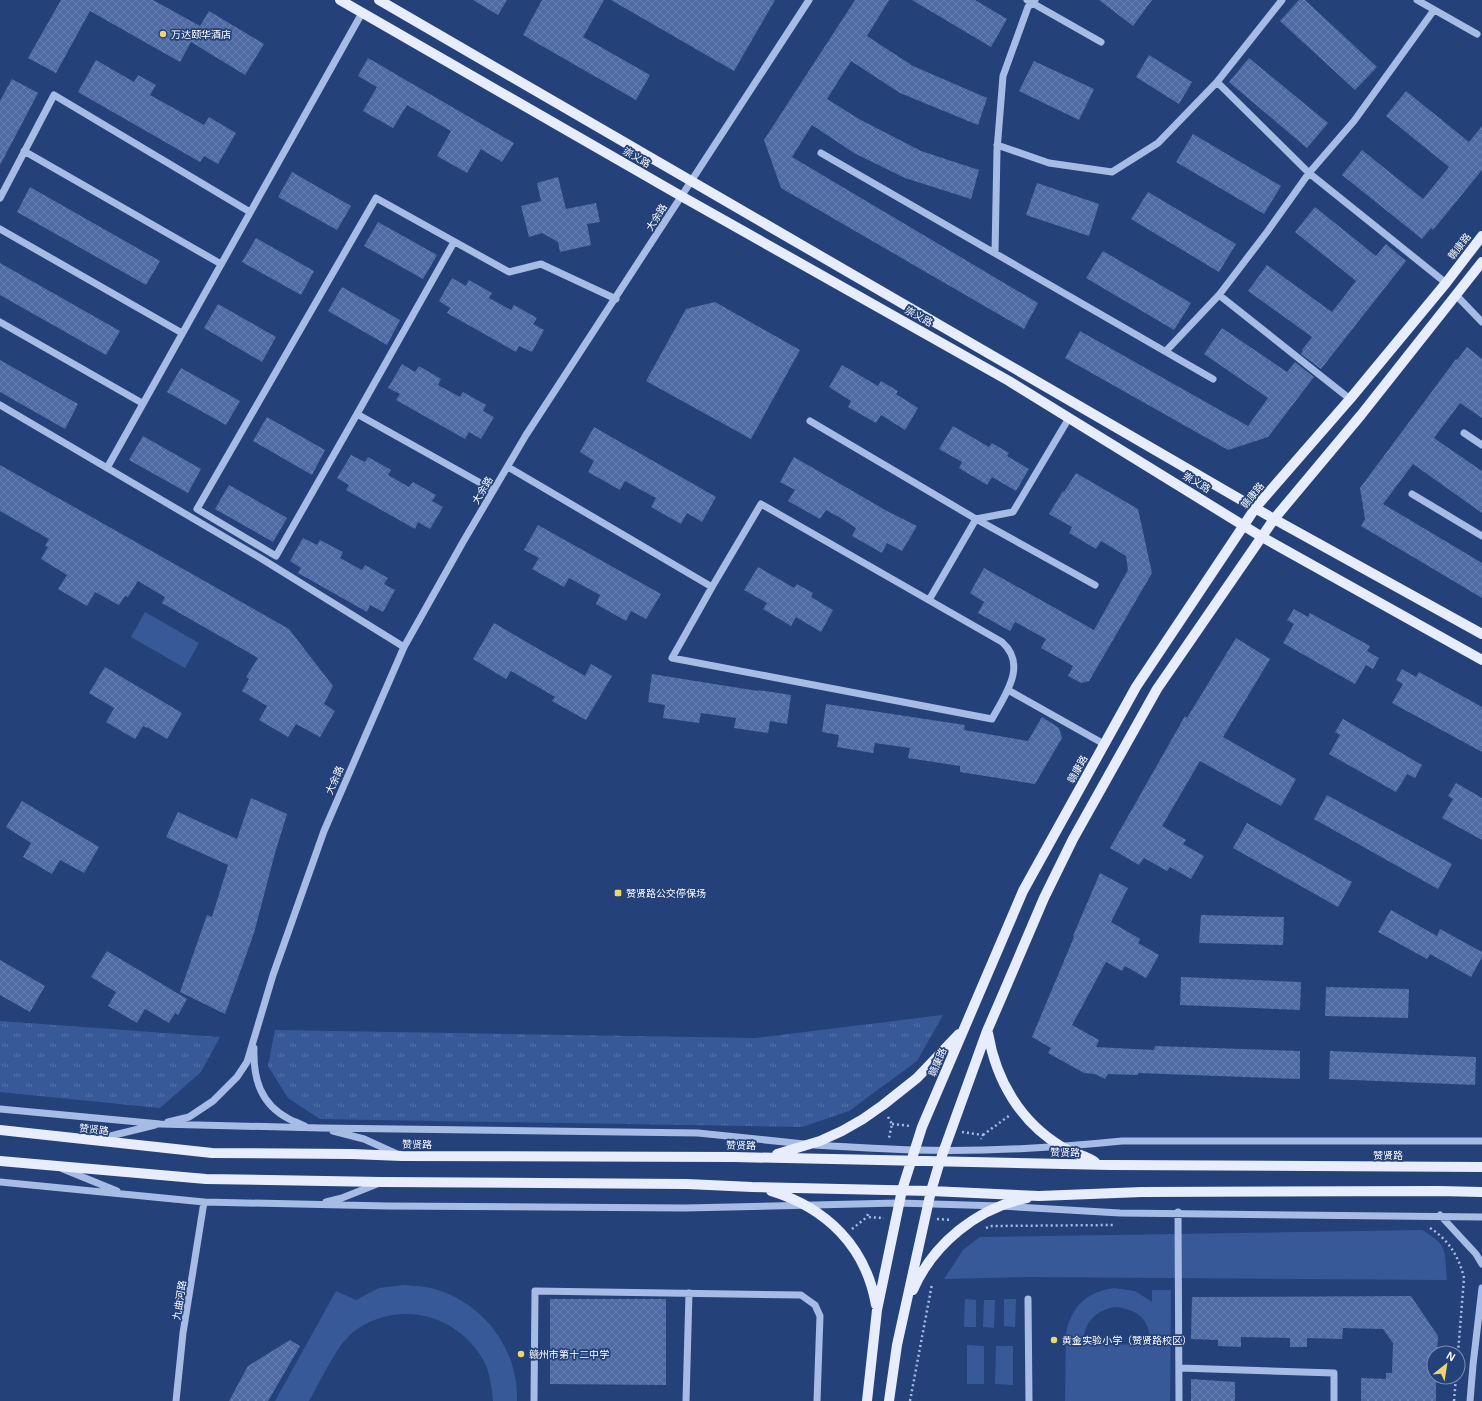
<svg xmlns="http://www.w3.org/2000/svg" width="1482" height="1401" font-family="Arial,'Noto Sans SC',sans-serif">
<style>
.grass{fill:#385998;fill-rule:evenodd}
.park{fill:url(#park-tufts)}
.building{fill:url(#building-cross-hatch)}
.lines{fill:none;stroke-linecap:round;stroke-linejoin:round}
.path{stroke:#a7bce4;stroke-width:2.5;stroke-dasharray:2 3;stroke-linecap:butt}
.minor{stroke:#a7bce4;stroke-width:7}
.major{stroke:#e7edfc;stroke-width:10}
.poi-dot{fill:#eed66c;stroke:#24417a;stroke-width:1.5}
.labels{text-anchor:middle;stroke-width:3.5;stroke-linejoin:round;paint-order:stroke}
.poi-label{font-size:10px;fill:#fff;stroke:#24417a;text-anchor:start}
.street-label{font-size:10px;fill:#fff;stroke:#24417a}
</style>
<defs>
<pattern id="park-tufts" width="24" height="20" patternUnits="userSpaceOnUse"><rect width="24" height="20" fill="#385998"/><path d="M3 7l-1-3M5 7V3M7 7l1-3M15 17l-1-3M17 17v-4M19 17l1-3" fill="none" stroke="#5672a7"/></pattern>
<pattern id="building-cross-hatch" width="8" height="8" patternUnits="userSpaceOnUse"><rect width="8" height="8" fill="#4d6aa3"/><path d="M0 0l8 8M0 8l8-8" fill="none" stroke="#6880b1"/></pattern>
</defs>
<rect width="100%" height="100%" fill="#24417a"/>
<path class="grass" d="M 145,612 L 199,643 L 185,668 L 131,637 Z
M 1422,1230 C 1449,1246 1444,1250 1447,1280 L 1027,1277 L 944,1279 L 963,1250 L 980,1237 Z
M 404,1285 C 416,1286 427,1286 438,1290 C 485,1305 519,1351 517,1401 L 493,1401 C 492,1388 490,1375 485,1363 C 460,1314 397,1298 353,1332 C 337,1345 320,1382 309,1401 L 275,1401 L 336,1291 L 356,1300 L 379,1288 Z
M 1114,1288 L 1135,1291 L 1152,1302 L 1152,1290 L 1171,1290 L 1170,1401 L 1065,1401 L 1066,1334 C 1071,1307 1086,1292 1114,1288 ZM 1114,1307 C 1137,1308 1151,1320 1150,1344 L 1084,1345 C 1082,1325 1094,1311 1114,1307 Z
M 965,1299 L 976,1300 L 976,1327 L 964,1327 Z
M 1004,1299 L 1016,1299 L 1015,1327 L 1004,1326 Z
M 984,1300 L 995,1300 L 994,1328 L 983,1327 Z
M 967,1345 L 984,1346 L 984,1384 L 967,1384 Z
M 996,1346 L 1013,1346 L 1013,1385 L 995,1384 Z"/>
<path class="park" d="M 943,1015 L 917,1061 L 849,1111 L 802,1127 L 320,1119 L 288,1098 L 268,1066 L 275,1030 L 756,1038 Z
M 0,1021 L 220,1037 L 201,1072 L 160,1108 L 0,1092 Z"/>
<path class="building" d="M 61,0 L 153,0 L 200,26 L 209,11 L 264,44 L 245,75 L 191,42 L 180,62 L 90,11 L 56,73 L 28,58 Z
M 473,0 L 507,0 L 498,15 Z
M 542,0 L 604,0 L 583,37 L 650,75 L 636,100 L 523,35 Z
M 611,0 L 775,0 L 734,71 Z
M 855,0 L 889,0 L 867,36 L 913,66 L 987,98 L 978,125 L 900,93 L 851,61 L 827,99 L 859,119 L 921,151 L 979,170 L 971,199 L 905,178 L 854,153 L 812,125 L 792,157 L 1038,303 L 1024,329 L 781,188 L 764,140 Z
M 912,0 L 975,0 L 1007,19 L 991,47 Z
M 1099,0 L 1152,0 L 1133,26 Z
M 1299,0 L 1305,0 L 1377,67 L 1355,90 L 1280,21 Z
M 1149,55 L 1192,82 L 1179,104 L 1136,77 Z
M 368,58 L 514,143 L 502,162 L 481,149 L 467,173 L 437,156 L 451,131 L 407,105 L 393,128 L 363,111 L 377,87 L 358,76 Z
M 1249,58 L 1328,123 L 1307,148 L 1229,82 Z
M 96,60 L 134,82 L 138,75 L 156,85 L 150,95 L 204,125 L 209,117 L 236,133 L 218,164 L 204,156 L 200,162 L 78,92 Z
M 1034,61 L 1094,89 L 1079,120 L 1019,91 Z
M 12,79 L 38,93 L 0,165 L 0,101 Z
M 1406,91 L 1469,142 L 1482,126 L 1482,170 L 1433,230 L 1431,228 L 1422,239 L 1342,175 L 1362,150 L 1423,199 L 1449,167 L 1386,116 Z
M 1193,134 L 1281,186 L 1264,214 L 1176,162 Z
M 292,172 L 351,206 L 337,230 L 278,197 Z
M 558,177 L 566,209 L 596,203 L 600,222 L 587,224 L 591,245 L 560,252 L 558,242 L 542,233 L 529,237 L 521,206 L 541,201 L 537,183 Z
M 1037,183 L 1099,204 L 1089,236 L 1026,215 Z
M 30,187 L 160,261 L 146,285 L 17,212 Z
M 1148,192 L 1236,244 L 1219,272 L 1131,219 Z
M 1315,207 L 1376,256 L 1386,244 L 1406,261 L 1321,369 L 1301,354 L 1303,351 L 1302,350 L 1312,337 L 1248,291 L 1267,265 L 1332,312 L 1356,281 L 1295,232 Z
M 378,222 L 437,255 L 423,279 L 364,246 Z
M 256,238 L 314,271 L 301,295 L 242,262 Z
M 1103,251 L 1191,303 L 1174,330 L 1086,278 Z
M 0,263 L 120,331 L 106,355 L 0,295 Z
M 452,278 L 466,286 L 469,280 L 492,293 L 489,298 L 511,310 L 514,305 L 537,318 L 533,324 L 544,330 L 532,352 L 519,346 L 516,352 L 447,313 L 450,308 L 439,301 Z
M 342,287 L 400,320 L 387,345 L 328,311 Z
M 715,302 L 800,350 L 751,439 L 646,381 L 686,309 Z
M 218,304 L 276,337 L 262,362 L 204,328 Z
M 1222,328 L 1287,372 L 1295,362 L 1314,377 L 1268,437 L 1228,450 L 1065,358 L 1080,331 L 1248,426 L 1268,398 L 1204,354 Z
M 1467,347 L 1482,359 L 1482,418 L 1460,403 L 1434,438 L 1482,471 L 1482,513 L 1413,464 L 1383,504 L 1482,563 L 1482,598 L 1361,526 L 1365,519 L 1360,488 L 1456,359 L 1457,360 Z
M 0,360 L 78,404 L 65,429 L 0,392 Z
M 402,364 L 415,372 L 419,366 L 441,379 L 438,385 L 460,397 L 463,392 L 486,405 L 483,411 L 494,417 L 481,439 L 469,432 L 465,439 L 396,400 L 400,394 L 388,388 Z
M 842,365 L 878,386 L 881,381 L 898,391 L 896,394 L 918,408 L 905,430 L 881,415 L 876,423 L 848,407 L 851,401 L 829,387 Z
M 181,368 L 240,401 L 226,425 L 167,392 Z
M 267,417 L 325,450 L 312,475 L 253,441 Z
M 953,426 L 989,447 L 992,443 L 1009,453 L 1007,456 L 1029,469 L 1016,491 L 992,477 L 987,485 L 959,468 L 962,462 L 939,449 Z
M 594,427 L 716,497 L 702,522 L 687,513 L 681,524 L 651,507 L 656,498 L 625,481 L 620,490 L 588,472 L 594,461 L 580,452 Z
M 143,436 L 201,469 L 188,493 L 129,460 Z
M 351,455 L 365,462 L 368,457 L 391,470 L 388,475 L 409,487 L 413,482 L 436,495 L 432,501 L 443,507 L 430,529 L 418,522 L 415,529 L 346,490 L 349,485 L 337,478 Z
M 794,457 L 887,511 L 917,526 L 902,551 L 887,543 L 882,553 L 852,536 L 856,528 L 839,517 L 826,510 L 820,519 L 788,501 L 795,490 L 780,482 Z
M 0,465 L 289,629 L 333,686 L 324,704 L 335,711 L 320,737 L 296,724 L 288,737 L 259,720 L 267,706 L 242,691 L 249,679 L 246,677 L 258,658 L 162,603 L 165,597 L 138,581 L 128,597 L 125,596 L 119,605 L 95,592 L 87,606 L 58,589 L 67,575 L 41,559 L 48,547 L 45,546 L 49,539 L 0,511 Z
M 1076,473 L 1138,509 L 1152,573 L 1089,681 L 1081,683 L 1068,676 L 1073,666 L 1041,648 L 1046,639 L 1015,622 L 1010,631 L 978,613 L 984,602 L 970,593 L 984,568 L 1094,630 L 1128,570 L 1126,556 L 1101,541 L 1096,549 L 1069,533 L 1072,527 L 1049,514 L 1063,491 L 1064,492 Z
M 229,485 L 287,518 L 273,542 L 215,509 Z
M 538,525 L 661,594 L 646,619 L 631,611 L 626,621 L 596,604 L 600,595 L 569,578 L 564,587 L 532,569 L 539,558 L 524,550 Z
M 303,538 L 317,545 L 320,540 L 343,552 L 340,558 L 362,570 L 365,565 L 388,578 L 384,584 L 395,590 L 383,612 L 370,605 L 367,612 L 298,573 L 301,568 L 290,561 Z
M 758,567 L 794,588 L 797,584 L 813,593 L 811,597 L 833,610 L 821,632 L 796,617 L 791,626 L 763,609 L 767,603 L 744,590 Z
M 1294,609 L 1308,617 L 1310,613 L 1370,646 L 1367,651 L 1379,658 L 1373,669 L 1366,665 L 1355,684 L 1283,643 L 1294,624 L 1287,620 Z
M 494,623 L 585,676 L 591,664 L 612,676 L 586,720 L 552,701 L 555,697 L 511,671 L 506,679 L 473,659 Z
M 1236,638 L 1270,659 L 1223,737 L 1296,779 L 1281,806 L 1200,761 L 1162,826 L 1186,840 L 1183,844 L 1204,856 L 1191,879 L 1170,867 L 1167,871 L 1144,858 L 1139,865 L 1110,848 L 1185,716 L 1187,718 Z
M 105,667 L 182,713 L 167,739 L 147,727 L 147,728 L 143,726 L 135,739 L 106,722 L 114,708 L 89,693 Z
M 1402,669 L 1416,677 L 1419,672 L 1482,707 L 1482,752 L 1392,703 L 1403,684 L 1396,680 Z
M 652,674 L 758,691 L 758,690 L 791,695 L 787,724 L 770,721 L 768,733 L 734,728 L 736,718 L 701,713 L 699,723 L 663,718 L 665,705 L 648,702 Z
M 826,704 L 965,725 L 964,730 L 1028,741 L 1042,717 L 1059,728 L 1062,738 L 1035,784 L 960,772 L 960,766 L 908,758 L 910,748 L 875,743 L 873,753 L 837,747 L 839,735 L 822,732 Z
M 1343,719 L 1422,765 L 1415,778 L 1407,774 L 1396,792 L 1329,754 L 1340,735 L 1335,732 Z
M 1456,783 L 1482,798 L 1482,840 L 1442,818 L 1453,799 L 1448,796 Z
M 1327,795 L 1452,864 L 1438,889 L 1314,819 Z
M 251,798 L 287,814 L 275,853 L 254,933 L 225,1014 L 180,992 L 207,915 L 212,917 L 228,865 L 166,837 L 178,812 L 237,839 Z
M 22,801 L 99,847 L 84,873 L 60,860 L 52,874 L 23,857 L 31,843 L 6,827 Z
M 1247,823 L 1352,882 L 1338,907 L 1233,848 Z
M 1100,873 L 1128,888 L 1111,922 L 1140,939 L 1138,943 L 1159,955 L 1146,978 L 1125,966 L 1122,971 L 1106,962 L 1072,1025 L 1099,1040 L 1096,1047 L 1154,1050 L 1155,1046 L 1300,1051 L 1300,1079 L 1138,1073 L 1138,1075 L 1108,1074 L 1105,1079 L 1095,1074 L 1084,1073 L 1048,1053 L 1051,1048 L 1032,1037 L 1074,937 L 1073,936 Z
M 1391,910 L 1437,936 L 1440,929 L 1482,952 L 1482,957 L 1471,977 L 1430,954 L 1427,959 L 1378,932 Z
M 1201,915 L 1284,917 L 1283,945 L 1199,943 Z
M 107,951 L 187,999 L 178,1015 L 175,1013 L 169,1023 L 145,1009 L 137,1023 L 108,1006 L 116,992 L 91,977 Z
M 0,960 L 45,986 L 30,1012 L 0,995 Z
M 1181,977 L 1301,982 L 1300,1010 L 1180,1005 Z
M 1326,987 L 1409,989 L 1408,1018 L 1325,1016 Z
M 1330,1051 L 1476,1057 L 1475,1085 L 1329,1079 Z
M 1411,1296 L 1438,1336 L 1437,1353 L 1434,1353 L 1434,1377 L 1436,1377 L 1436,1401 L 1361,1401 L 1361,1378 L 1386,1379 L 1386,1373 L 1392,1373 L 1393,1343 L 1383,1329 L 1343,1328 L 1342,1339 L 1307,1338 L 1307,1347 L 1290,1347 L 1290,1338 L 1241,1337 L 1241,1347 L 1218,1346 L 1218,1340 L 1191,1339 L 1192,1297 Z
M 550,1299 L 666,1299 L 666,1385 L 550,1384 Z
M 290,1340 L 300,1346 L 268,1401 L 229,1401 L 248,1366 Z
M 1191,1379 L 1235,1382 L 1235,1401 L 1191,1401 Z"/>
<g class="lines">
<path class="path" d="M 888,1117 L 892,1124 L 889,1138
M 892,1124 L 910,1126
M 962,1132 L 983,1135 L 981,1139
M 983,1135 L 1010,1115
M 868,1214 L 867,1217 L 884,1218
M 937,1219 L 951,1220
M 986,1228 L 992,1226 L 1115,1225
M 1430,1228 C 1449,1240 1459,1257 1464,1278 L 1458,1353
M 852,1229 L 867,1217
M 910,1401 L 932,1284
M 1454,1401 L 1456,1377"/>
<path class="minor" d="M 1027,0 L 1101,42
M 1417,0 L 1477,34
M 1217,82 L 1309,173 L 1446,283
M 997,145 L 1049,163 L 1112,172 L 1158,143 L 1217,82 L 1282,0
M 24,151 L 221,264
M 821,153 L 1213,379
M 0,198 L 54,95 L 250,212
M 0,229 L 182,333
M 995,253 L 997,150 L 1003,76 L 1028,7 L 1035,0
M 1219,295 L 1350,399
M 1456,295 L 1482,322
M 0,322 L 142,403
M 1166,351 L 1219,295 L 1267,232 L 1309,173 L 1354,121 L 1434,10
M 0,405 L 262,559 L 404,647
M 357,414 L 454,242
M 810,421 L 976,519 L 1095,585
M 1464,433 L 1482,445
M 508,467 L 712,587 L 672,658 L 992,719 C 1005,695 1028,665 1002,642 L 761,504 L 712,587
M 107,468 L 362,13
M 493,490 L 357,414 L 276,556 L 197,509 L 376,198 L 509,272 L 541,264 L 616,299
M 1412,494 L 1482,536
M 929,600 L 976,519 L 1013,512 L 1069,418
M 1008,690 L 1104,744
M 254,1048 C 253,1078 260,1104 289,1119 C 295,1122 301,1124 306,1127
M 0,1109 L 160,1124 L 321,1128 L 698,1133 L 804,1144
M 168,1122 L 189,1117 L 213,1101 L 237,1077 L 247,1062 L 273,975 L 324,831 L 404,647 L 463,542 L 526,435 L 809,0
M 333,1131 L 364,1139 L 397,1154
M 98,1139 L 155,1125
M 815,1145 C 848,1147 882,1149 915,1150 C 984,1152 1053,1148 1122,1141 L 1482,1141
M 63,1169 L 117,1191
M 0,1182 L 204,1202 L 387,1206 L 685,1208 L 898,1203 L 1001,1206 L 1120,1213 L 1482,1217
M 326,1202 L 342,1198 L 377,1184
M 1178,1212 L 1179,1401
M 1440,1215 L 1476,1254 L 1482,1264
M 1028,1299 L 1029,1401
M 1180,1368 L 1334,1373 L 1334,1401
M 176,1401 L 183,1333 L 204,1202
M 534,1401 L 535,1291 L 801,1295 L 815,1305 L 820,1316 L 817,1401
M 686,1401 L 689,1293
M 1470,1401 L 1473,1365 L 1482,1288"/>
<path class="major" d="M 340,0 L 681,196 L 1009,381 L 1262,537 L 1482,660
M 379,0 L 1274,519 L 1482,634
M 988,1033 C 996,1080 1020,1122 1062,1147 C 1072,1153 1087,1156 1095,1162
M 0,1130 L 212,1153 L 352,1154 L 402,1156 L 734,1157 L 1111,1165 L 1482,1167
M 777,1154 L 820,1141 L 842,1131 L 863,1119 L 883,1105 L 917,1078 L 959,1034
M 0,1161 L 206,1179 L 381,1182 L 687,1184 L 752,1187 L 931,1191 L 1039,1196 L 1142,1192 L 1439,1191 L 1482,1192
M 771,1191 C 827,1208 866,1247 876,1305
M 913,1290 C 933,1244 977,1208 1027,1198
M 867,1401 L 877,1310 L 902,1190 L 922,1127 L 1023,891 L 1136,687 L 1256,507 L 1350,399 L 1446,283 L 1482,236
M 889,1401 L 897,1345 L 931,1191 L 940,1161 L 987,1031 L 1003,994 L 1044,898 L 1073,839 L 1157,689 L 1274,519 L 1361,415 L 1482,262"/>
</g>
<g class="poi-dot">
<circle cx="163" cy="34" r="4"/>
<rect x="614" y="889" width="8" height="8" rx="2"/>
<circle cx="1054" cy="1340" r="4"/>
<circle cx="521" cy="1354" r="4"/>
</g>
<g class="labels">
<g class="poi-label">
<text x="171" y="38">万达颐华酒店</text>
<text x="626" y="897">赞贤路公交停保场</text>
<text x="1062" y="1344">黄金实验小学（赞贤路校区）</text>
<text x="529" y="1358">赣州市第十二中学</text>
</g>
<g class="street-label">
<text transform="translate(637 157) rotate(30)" y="4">崇义路</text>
<text transform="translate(656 217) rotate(-58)" y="4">大余路</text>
<text transform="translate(1459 246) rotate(-52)" y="4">赣康路</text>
<text transform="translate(919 316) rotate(29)" y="4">崇义路</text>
<text transform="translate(1197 482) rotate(31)" y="4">崇义路</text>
<text transform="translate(482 490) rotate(-59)" y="4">大余路</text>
<text transform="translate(1252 495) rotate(-51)" y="4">赣康路</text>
<text transform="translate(1077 769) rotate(-61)" y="4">赣康路</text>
<text transform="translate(334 780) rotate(-67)" y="4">大余路</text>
<text transform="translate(937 1062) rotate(-67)" y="4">赣康路</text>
<text transform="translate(94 1129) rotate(6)" y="4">赞贤路</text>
<text transform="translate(417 1144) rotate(1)" y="4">赞贤路</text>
<text transform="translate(741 1145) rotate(1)" y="4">赞贤路</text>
<text transform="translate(1065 1152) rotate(1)" y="4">赞贤路</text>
<text x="1388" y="1159">赞贤路</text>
<text transform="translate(179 1300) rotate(-81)" y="4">九曲河路</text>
</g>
</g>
<g transform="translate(1446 1365) rotate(30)"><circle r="19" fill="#24417a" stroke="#7c8daf"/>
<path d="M0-3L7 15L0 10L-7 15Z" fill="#eed66c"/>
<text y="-6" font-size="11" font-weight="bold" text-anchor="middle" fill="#ffffff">N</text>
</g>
</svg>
